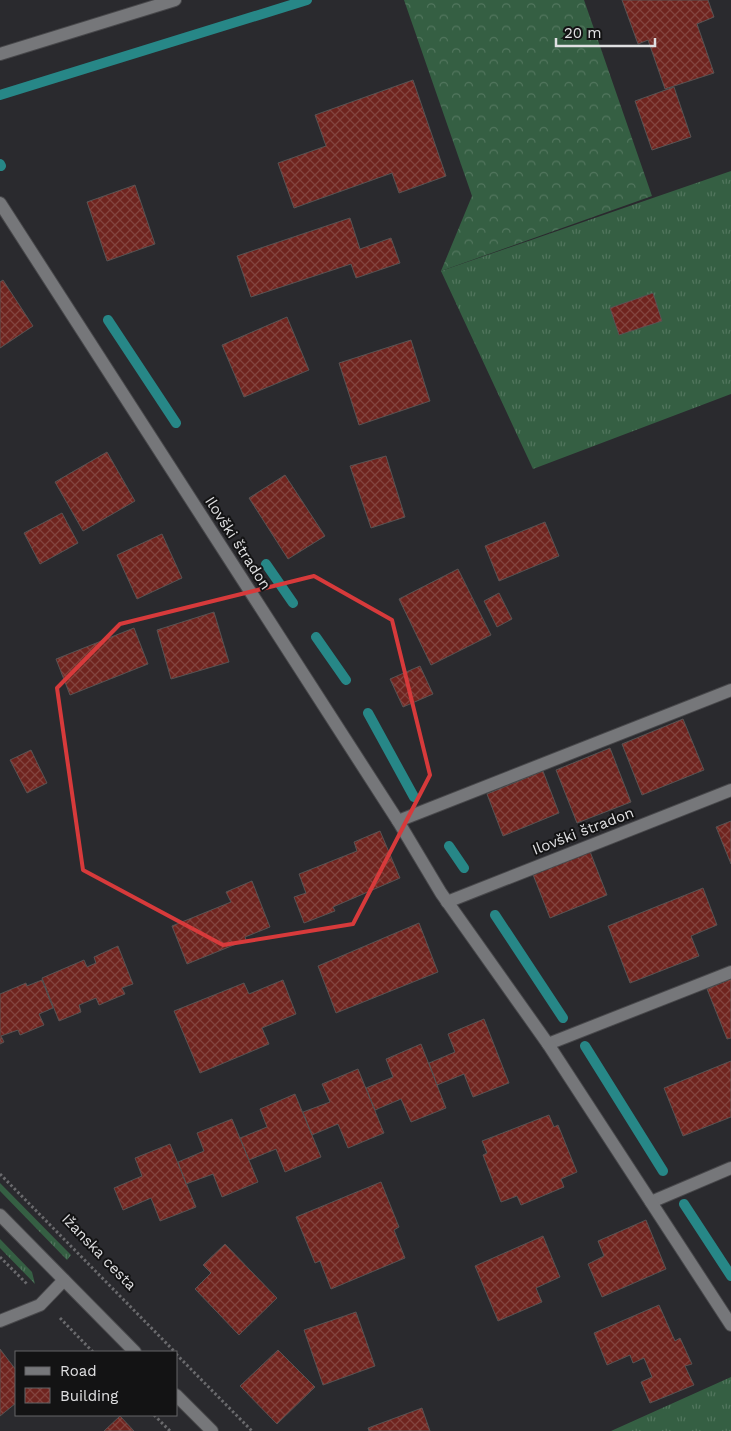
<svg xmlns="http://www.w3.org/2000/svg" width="731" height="1431" font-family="'Work Sans',sans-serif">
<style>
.grass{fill:url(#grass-tufts)}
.forest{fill:url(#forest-crowns)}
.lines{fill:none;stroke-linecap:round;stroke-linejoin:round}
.stream{stroke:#278787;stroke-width:10}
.building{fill:url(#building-cross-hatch);stroke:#585353}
.service-casing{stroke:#48484b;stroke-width:14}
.minor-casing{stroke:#48484b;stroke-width:14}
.secondary-casing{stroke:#48484b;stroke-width:14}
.path{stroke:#6a6a6d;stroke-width:3;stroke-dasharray:2.5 2.5;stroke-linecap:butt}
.service{stroke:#76777a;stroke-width:12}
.minor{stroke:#76777a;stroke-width:12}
.secondary{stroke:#76777a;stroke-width:12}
.marked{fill:none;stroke:#d73a3b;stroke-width:4;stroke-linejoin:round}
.labels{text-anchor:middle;stroke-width:4;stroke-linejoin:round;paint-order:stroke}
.street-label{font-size:15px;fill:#e0e0e2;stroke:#131314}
</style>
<defs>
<pattern id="grass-tufts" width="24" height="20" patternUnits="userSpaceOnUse" patternTransform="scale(1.25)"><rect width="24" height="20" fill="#355f43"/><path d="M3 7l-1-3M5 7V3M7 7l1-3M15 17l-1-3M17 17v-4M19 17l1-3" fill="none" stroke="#52765e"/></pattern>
<pattern id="forest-crowns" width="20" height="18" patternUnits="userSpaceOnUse" patternTransform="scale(1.25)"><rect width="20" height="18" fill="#355f43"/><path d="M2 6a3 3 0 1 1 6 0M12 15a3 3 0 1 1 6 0" fill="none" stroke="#52765e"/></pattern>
<pattern id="building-cross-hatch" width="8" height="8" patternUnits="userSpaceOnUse" patternTransform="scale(1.25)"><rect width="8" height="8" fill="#6f241f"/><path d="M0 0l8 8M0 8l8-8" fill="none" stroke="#83443f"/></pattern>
</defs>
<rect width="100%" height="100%" fill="#2a2a2e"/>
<path class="grass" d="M 731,171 L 731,394 L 533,469 L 441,271 Z
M 0,1183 L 71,1255 L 67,1260 L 0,1191 Z
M 0,1239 L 32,1272 L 35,1284 L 0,1248 Z
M 731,1377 L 731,1431 L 611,1431 Z"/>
<path class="forest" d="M 404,0 L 584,0 L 652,196 L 441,271 L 472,196 Z"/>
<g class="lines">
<path class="stream" d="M 0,95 L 307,0
M 0,164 L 1,166
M 108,320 L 176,423
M 266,564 L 293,603
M 316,637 L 346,680
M 368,713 L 414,797
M 449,846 L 464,868
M 495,915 L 563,1018
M 585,1046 L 663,1171
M 684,1204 L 731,1276"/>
</g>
<path class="building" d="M 622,0 L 708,0 L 714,17 L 697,24 L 714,73 L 665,89 L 648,40 L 638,44 Z
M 413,80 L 446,176 L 399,193 L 392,173 L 294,208 L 278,163 L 326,146 L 315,115 Z
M 674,87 L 691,137 L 652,150 L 635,101 Z
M 135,185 L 155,244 L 107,261 L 87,202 Z
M 350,218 L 360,249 L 391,238 L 400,263 L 356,278 L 351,264 L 251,297 L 237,256 Z
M 3,280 L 33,326 L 0,348 L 0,282 Z
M 653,293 L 662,321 L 619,335 L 610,308 Z
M 287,317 L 309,370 L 244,397 L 222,345 Z
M 411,340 L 430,401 L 359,425 L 339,363 Z
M 107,452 L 135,501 L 83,531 L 55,482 Z
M 386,456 L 405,517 L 371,528 L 350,466 Z
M 285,475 L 325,536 L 288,559 L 249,498 Z
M 62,513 L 78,543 L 40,564 L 24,533 Z
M 545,522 L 559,556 L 499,581 L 485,546 Z
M 162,534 L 182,578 L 137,599 L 117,555 Z
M 458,569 L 491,635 L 431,665 L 399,599 Z
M 499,593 L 512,619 L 497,627 L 484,601 Z
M 214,612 L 229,662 L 171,679 L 157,630 Z
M 134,628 L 148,664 L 70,695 L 56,659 Z
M 420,666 L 433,694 L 403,707 L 390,679 Z
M 683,719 L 704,770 L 642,795 L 622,744 Z
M 610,748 L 631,802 L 577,823 L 556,770 Z
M 31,750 L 47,783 L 27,793 L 10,760 Z
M 543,771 L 559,813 L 503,836 L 487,794 Z
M 731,821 L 731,864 L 716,827 Z
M 380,831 L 400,878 L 333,907 L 335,911 L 304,923 L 294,897 L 306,893 L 299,874 L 357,851 L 354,842 Z
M 589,849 L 607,895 L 550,918 L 532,872 Z
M 252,881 L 270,927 L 245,937 L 246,940 L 187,964 L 172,926 L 231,902 L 226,892 Z
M 703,888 L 717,925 L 691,936 L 699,956 L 630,983 L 608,926 Z
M 419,923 L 438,972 L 336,1013 L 318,966 Z
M 118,946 L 133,984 L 122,988 L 125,994 L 99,1005 L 96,998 L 79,1005 L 81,1012 L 59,1021 L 42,978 L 84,960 L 87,967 L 96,963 L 94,957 Z
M 731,979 L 731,1038 L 727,1039 L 707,989 Z
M 42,980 L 53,1008 L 39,1014 L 44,1025 L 20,1035 L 18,1030 L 1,1036 L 4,1042 L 0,1044 L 0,994 L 26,983 L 27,986 Z
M 283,980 L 296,1014 L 262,1028 L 269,1044 L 200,1073 L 174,1011 L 244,983 L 249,994 Z
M 484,1019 L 509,1083 L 473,1097 L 464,1074 L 437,1085 L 429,1063 L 455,1052 L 448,1034 Z
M 421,1044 L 446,1108 L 411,1122 L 401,1099 L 375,1110 L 366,1088 L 393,1077 L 386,1059 Z
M 731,1061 L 731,1117 L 683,1136 L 664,1088 Z
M 358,1069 L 384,1133 L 348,1148 L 338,1124 L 312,1135 L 303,1112 L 330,1102 L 322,1084 Z
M 295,1094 L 321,1157 L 285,1172 L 276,1149 L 249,1160 L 240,1138 L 267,1127 L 260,1109 Z
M 549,1115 L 554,1127 L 558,1125 L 577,1172 L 561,1179 L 564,1187 L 521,1205 L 517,1196 L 501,1202 L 483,1155 L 487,1153 L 482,1141 Z
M 232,1119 L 258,1182 L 222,1197 L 213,1174 L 186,1184 L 178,1162 L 204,1151 L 197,1133 Z
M 170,1144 L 196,1207 L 160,1221 L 151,1198 L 123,1210 L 114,1188 L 142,1176 L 135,1158 Z
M 381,1182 L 399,1227 L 394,1230 L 405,1258 L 331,1289 L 320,1261 L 315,1263 L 296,1217 Z
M 646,1220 L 666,1269 L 602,1297 L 588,1264 L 604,1256 L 598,1241 Z
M 543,1236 L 560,1277 L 536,1288 L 542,1302 L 498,1321 L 475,1266 Z
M 225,1244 L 277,1298 L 239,1335 L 195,1289 L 211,1273 L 203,1265 Z
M 659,1305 L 675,1341 L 680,1338 L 692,1364 L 685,1366 L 694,1385 L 650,1403 L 641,1382 L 652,1377 L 644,1358 L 633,1363 L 630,1355 L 607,1365 L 594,1333 Z
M 356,1312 L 375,1366 L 323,1385 L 304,1330 Z
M 0,1349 L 16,1370 L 16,1403 L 0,1416 Z
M 278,1350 L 315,1387 L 277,1424 L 240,1386 Z
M 422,1408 L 430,1431 L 369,1431 L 368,1428 Z
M 120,1416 L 134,1431 L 104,1431 Z"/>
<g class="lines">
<defs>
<path id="service" d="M 398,821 L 731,690
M 447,902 L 731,790
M 548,1044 L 731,972
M 651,1202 L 731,1168"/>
<path id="minor" d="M 0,203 L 398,821 L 441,893 L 548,1044 L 731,1325
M 0,1321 L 40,1305 L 64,1280"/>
<path id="secondary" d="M 0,54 L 175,0
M 0,1215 L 135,1352
M 176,1395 L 212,1431"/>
</defs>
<use href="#service" class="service-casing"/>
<use href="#minor" class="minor-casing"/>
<use href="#secondary" class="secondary-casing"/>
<path class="path" d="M 0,1174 L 175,1352
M 0,1257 L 28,1285
M 60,1318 L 93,1352
M 176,1354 L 252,1431
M 154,1415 L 170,1431"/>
<use href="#service" class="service"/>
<use href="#minor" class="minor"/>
<use href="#secondary" class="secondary"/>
</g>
<path class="marked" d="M 314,576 L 392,620 L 430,775 L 353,924 L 223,945 L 83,870 L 57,688 L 120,624 Z"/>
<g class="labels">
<g class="street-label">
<text transform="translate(238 543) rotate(57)" y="5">Ilovški štradon</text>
<text transform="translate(583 831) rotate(-21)" y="5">Ilovški štradon</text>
<text transform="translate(99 1252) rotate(46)" y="5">Ižanska cesta</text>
</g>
</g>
<rect x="15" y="1351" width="162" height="65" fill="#131314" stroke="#656566"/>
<rect x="25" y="1367" width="25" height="8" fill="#76777a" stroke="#656566"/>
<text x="60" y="1376" font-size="15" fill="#e0e0e2">Road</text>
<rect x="25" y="1388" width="25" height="15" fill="url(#building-cross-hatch)" stroke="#656566"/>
<text x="60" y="1401" font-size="15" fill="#e0e0e2">Building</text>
<path d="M556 38v8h99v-8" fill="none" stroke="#e0e0e2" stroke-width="2.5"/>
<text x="564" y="38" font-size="15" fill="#e0e0e2" stroke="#131314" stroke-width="4" paint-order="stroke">20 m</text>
</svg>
